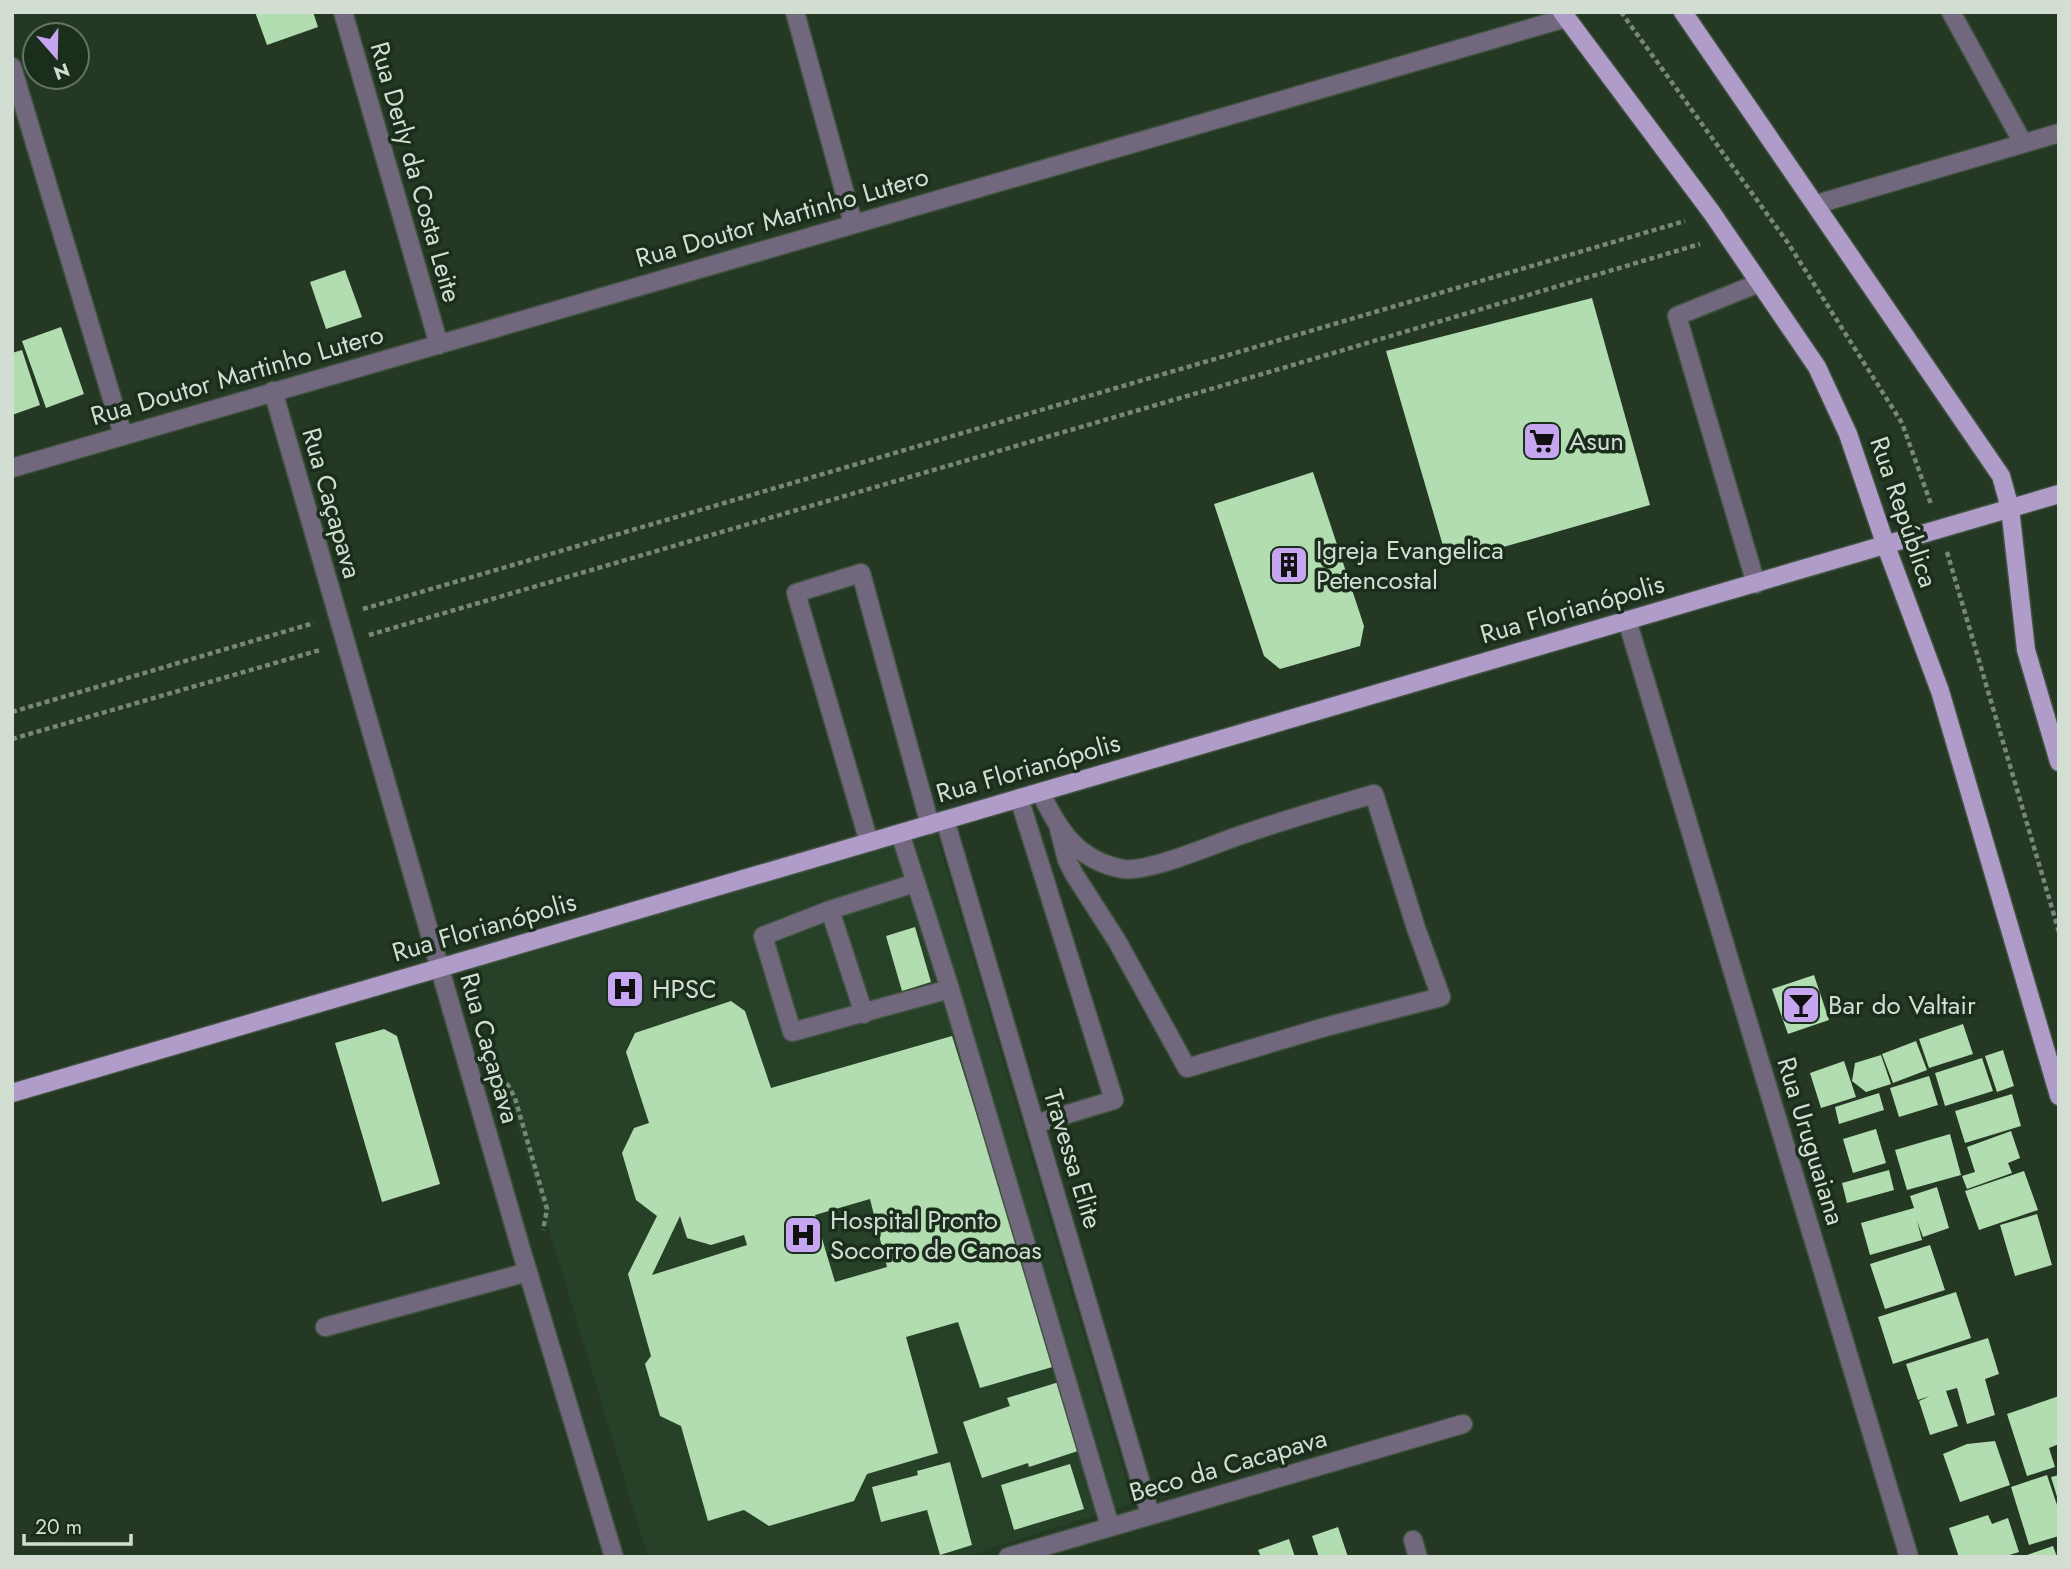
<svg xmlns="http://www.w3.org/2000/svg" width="2071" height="1569" font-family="Jost,sans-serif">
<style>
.built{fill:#274128}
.building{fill:#b1ddb0;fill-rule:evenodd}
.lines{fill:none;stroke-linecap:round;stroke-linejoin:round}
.minor-casing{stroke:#405340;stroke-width:21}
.major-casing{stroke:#405340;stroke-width:21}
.path{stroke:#788878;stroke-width:4.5;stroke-dasharray:5 3.5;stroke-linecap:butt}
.minor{stroke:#71687d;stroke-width:18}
.major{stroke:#af9cc8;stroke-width:18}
.labels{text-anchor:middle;stroke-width:7;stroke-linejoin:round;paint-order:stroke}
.street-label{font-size:26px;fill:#d2ded2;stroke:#1a2e1b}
.poi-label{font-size:26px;fill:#d2ded2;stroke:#1a2e1b;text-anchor:start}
</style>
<rect width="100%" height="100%" fill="#243824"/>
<path class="built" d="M 936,833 L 1133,1503 L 963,1557 L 648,1557 L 470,968 Z"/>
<path class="building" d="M 255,12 L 313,12 L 318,27 L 267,45 Z
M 345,270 L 362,317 L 326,329 L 310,282 Z
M 1592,298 L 1650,505 L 1448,563 L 1386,351 Z
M 61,327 L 84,394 L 46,408 L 22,341 Z
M 22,350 L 40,405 L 12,415 L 12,353 Z
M 1313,472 L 1364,626 L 1360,646 L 1280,669 L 1264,656 L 1214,504 Z
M 915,927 L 931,982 L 902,991 L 886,936 Z
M 1814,975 L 1829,1020 L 1788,1034 L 1772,989 Z
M 731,1001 L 745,1011 L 771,1088 L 952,1036 L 1056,1366 L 980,1388 L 958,1322 L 906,1337 L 938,1453 L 867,1474 L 854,1501 L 769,1526 L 744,1510 L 708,1521 L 681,1426 L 660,1416 L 645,1364 L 651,1356 L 628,1274 L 657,1216 L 636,1200 L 622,1153 L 634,1128 L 649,1123 L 626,1052 L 635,1033 ZM 870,1199 L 887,1267 L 835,1282 L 815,1215 ZM 680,1216 L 687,1238 L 711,1245 L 744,1235 L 747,1245 L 652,1275 Z
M 1963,1024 L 1973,1054 L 1929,1068 L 1919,1039 Z
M 384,1029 L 397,1036 L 440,1184 L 382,1202 L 335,1043 Z
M 1916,1041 L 1927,1070 L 1893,1083 L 1882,1054 Z
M 2003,1050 L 2014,1086 L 1997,1092 L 1985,1056 Z
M 1881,1055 L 1891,1084 L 1866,1092 L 1852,1081 L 1855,1063 Z
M 1982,1058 L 1993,1091 L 1945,1106 L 1935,1073 Z
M 1844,1061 L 1856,1097 L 1821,1108 L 1810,1073 Z
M 1929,1076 L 1938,1105 L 1899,1117 L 1890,1088 Z
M 1879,1093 L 1884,1110 L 1839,1124 L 1835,1107 Z
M 2012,1094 L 2021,1126 L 1965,1143 L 1955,1111 Z
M 1876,1129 L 1886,1163 L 1853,1173 L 1843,1139 Z
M 2011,1131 L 2020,1158 L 2008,1163 L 2012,1173 L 1967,1189 L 1962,1176 L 1975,1172 L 1967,1147 Z
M 1950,1134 L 1961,1175 L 1907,1190 L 1895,1150 Z
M 1889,1170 L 1894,1190 L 1847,1203 L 1842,1183 Z
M 2024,1171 L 2038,1210 L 1979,1230 L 1965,1191 Z
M 1937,1187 L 1949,1228 L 1923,1237 L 1917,1221 L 1922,1240 L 1870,1255 L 1861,1223 L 1914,1208 L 1910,1196 Z
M 2037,1214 L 2052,1265 L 2015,1276 L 2000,1225 Z
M 1930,1245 L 1945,1290 L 1885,1309 L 1870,1264 Z
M 1956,1292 L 1971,1338 L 1893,1364 L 1878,1317 Z
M 1988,1338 L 1999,1374 L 1985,1379 L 1995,1415 L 1967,1424 L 1957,1388 L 1946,1391 L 1958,1426 L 1930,1435 L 1919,1401 L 1930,1396 L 1918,1400 L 1906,1364 Z
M 1059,1382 L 1081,1450 L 1029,1467 L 1028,1463 L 982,1478 L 963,1422 L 1010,1406 L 1007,1398 Z
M 2059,1396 L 2059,1444 L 2049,1448 L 2055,1467 L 2027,1476 L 2007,1414 Z
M 1995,1441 L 2010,1485 L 1960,1502 L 1943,1454 L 1967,1444 Z
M 950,1462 L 972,1545 L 940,1555 L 927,1510 L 881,1522 L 872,1487 L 918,1475 L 917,1471 Z
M 1070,1464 L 1084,1509 L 1014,1530 L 1001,1485 Z
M 2047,1475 L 2059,1511 L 2059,1536 L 2029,1545 L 2011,1487 Z
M 2059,1475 L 2059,1499 L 2058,1500 L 2051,1477 Z
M 1988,1515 L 1992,1524 L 2008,1518 L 2019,1552 L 2003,1557 L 1959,1557 L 1949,1528 Z
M 1338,1527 L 1348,1557 L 1319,1557 L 1312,1536 Z
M 1289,1539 L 1295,1557 L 1261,1557 L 1258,1550 Z
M 2053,1546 L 2057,1557 L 2024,1557 L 2024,1556 Z"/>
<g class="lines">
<defs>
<path id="minor" d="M 343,12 L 439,345
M 795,12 L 853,223
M 1951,12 L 2023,143
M 12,67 L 123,435
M 1817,204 L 2059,133
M 273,391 L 520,1246 L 614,1557
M 12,468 L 1566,18
M 1756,584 L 1677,316 L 1759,283
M 1627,620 L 1909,1557
M 1040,792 C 1060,831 1076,860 1123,869 C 1148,873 1214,844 1241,835 C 1284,820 1329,807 1374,794 L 1416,928 L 1441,997 L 1325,1027 L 1187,1068 L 1117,941 L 1074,874 L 1067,860 L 1059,829
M 1019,798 L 1114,1100 L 1035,1124
M 945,820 L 1150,1514
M 900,833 L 950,989 L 1110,1526
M 869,842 L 796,593 L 861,573 L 930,825
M 915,883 L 830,910 L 763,936 L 792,1032 L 950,989
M 830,910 L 864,1014
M 325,1327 L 528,1272
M 1413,1540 L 1418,1557
M 1008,1557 L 1463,1424"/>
<path id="major" d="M 1562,12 L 1712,213 L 1817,367 L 1848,434 L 1886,546 L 1940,691 L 2059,1096
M 1683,12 L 2001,476 L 2010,508 L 2026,650 L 2059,762
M 12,1093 L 2059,494"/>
</defs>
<use href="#minor" class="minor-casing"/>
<use href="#major" class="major-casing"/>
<path class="path" d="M 1621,12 L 1788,243 L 1902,423 L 1931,504
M 1947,552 L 2059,932
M 363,609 L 1685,221
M 369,635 L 1293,365 L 1700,244
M 12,712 L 314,623
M 12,739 L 320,650
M 499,1080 L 508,1085 L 515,1098 L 547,1209 L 543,1230"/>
<use href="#minor" class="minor"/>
<use href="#major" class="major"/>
</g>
<defs>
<symbol id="supermarket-square" viewBox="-11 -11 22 22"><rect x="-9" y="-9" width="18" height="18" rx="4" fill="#c6a6f0" stroke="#1a2e1b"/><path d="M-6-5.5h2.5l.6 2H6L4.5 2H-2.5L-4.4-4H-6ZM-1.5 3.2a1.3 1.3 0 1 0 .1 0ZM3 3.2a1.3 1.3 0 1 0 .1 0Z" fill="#111"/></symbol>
<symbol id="building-square" viewBox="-11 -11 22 22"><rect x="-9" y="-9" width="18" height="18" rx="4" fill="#c6a6f0" stroke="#1a2e1b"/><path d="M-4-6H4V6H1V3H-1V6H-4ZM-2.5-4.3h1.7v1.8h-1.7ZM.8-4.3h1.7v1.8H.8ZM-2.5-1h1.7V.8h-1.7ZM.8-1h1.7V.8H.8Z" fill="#111"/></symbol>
<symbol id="hospital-square" viewBox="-11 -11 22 22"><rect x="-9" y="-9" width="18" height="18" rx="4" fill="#c6a6f0" stroke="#1a2e1b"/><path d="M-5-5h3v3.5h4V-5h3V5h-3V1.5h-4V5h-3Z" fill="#111"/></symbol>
<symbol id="bar-square" viewBox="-11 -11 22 22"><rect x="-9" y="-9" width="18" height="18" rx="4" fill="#c6a6f0" stroke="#1a2e1b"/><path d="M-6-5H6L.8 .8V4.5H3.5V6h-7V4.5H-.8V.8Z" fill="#111"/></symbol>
</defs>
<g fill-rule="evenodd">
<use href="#supermarket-square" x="1520" y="419" width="44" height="44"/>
<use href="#building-square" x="1267" y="543" width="44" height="44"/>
<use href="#hospital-square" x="603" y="967" width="44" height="44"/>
<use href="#bar-square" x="1779" y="983" width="44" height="44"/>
<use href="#hospital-square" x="781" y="1213" width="44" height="44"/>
</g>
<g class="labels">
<g class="street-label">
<text transform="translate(416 172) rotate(74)" y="9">Rua Derly da Costa Leite</text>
<text transform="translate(782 217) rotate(-16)" y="9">Rua Doutor Martinho Lutero</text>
<text transform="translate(237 375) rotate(-16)" y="9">Rua Doutor Martinho Lutero</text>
<text transform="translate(332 503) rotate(74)" y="9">Rua Caçapava</text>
<text transform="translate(1904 512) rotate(71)" y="9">Rua República</text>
<text transform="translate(1572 609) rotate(-16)" y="9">Rua Florianópolis</text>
<text transform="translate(1028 768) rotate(-16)" y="9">Rua Florianópolis</text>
<text transform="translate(484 927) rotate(-16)" y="9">Rua Florianópolis</text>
<text transform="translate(490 1048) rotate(74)" y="9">Rua Caçapava</text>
<text transform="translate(1811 1141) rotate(73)" y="9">Rua Uruguaiana</text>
<text transform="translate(1073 1159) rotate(73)" y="9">Travessa Elite</text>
<text transform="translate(1228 1465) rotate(-16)" y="9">Beco da Cacapava</text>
</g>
<g class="poi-label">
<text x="1569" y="450">Asun</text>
<text x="1316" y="559">Igreja Evangelica<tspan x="1316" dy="30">Petencostal</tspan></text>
<text x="652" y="998">HPSC</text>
<text x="1828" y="1014">Bar do Valtair</text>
<text x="830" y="1229">Hospital Pronto<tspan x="830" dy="30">Socorro de Canoas</tspan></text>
</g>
</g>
<rect width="2071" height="1569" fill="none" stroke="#d2ded2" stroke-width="28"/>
<g transform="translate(56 56) rotate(160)"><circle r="33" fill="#1a2e1b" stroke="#647464" stroke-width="2"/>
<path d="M0-5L12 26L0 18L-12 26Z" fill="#c6a6f0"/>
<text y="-10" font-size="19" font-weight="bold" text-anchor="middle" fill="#d2ded2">N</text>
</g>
<path d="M24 1534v10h107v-10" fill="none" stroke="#d2ded2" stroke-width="3.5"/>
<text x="35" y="1534" font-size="21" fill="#d2ded2" stroke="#1a2e1b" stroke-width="5" paint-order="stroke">20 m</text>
</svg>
